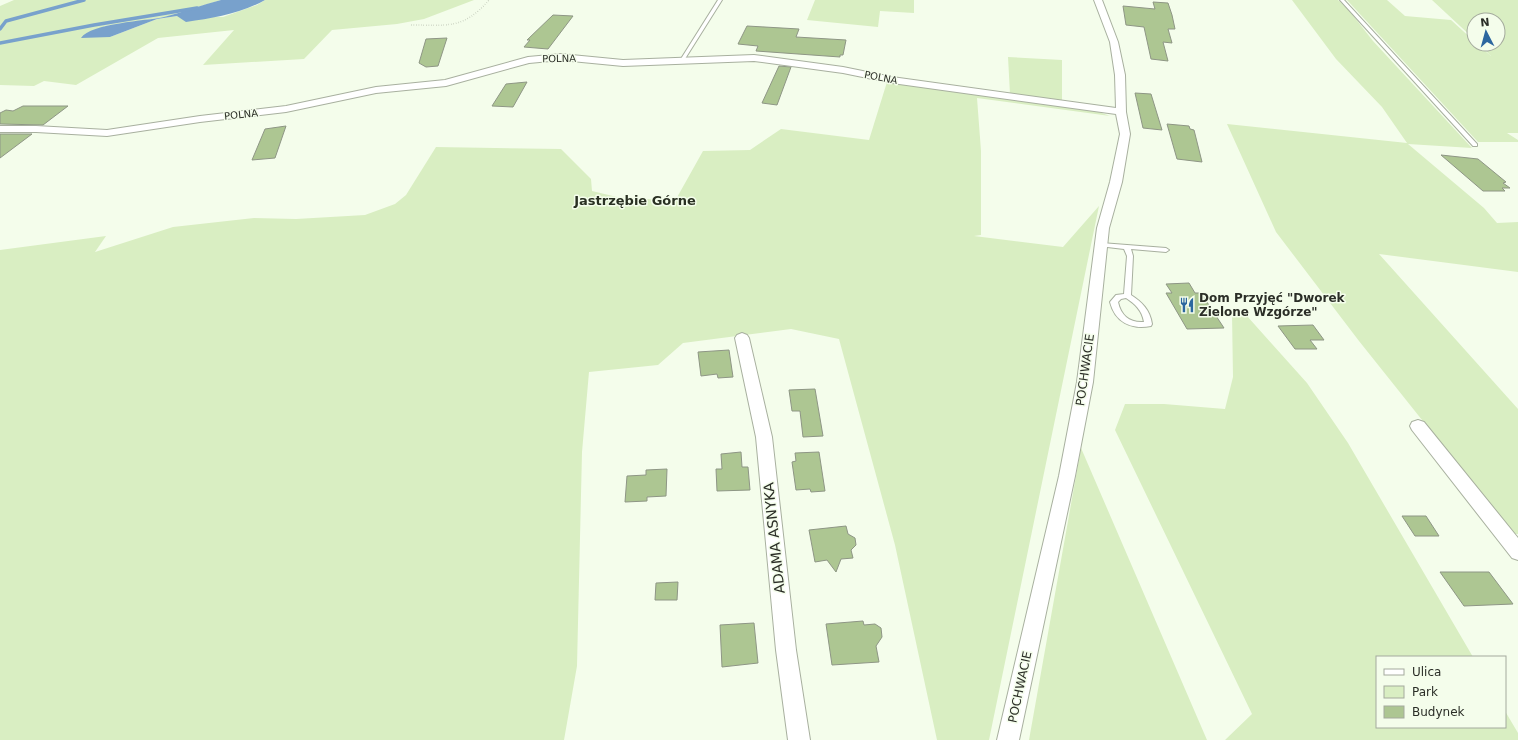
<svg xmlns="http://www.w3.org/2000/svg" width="1518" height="740" font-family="'DejaVu Sans',sans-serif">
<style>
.green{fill:#d9eec2}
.water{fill:#78a1cc}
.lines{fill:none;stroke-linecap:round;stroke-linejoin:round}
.stream{stroke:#78a1cc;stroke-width:3.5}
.building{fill:#adc692;stroke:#8e9685}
.service-casing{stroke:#a8b09f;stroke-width:2}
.minor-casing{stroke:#a8b09f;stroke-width:2}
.path{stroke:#b5bcad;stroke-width:1.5;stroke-dasharray:0.5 2;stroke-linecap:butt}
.service{fill:#fff;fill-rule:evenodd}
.minor{fill:#fff;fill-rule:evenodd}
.labels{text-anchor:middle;stroke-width:3;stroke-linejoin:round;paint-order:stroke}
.far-street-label{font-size:10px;fill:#2b2e27;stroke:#f4fdeb}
.poi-label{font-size:12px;font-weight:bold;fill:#2b2e27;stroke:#f4fdeb;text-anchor:start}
.street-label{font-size:12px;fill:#2b2e27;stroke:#f4fdeb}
.far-district-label{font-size:13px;font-weight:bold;fill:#293022;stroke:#f4fdeb}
.near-street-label{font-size:14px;fill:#2b2e27;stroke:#f4fdeb}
</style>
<rect width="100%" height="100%" fill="#f4fdeb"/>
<path class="green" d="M 14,0 L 221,0 L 165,17 L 104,26 L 110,37 L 157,19 L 177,16 L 223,17 L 257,5 L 265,0 L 474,0 L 424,19 L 397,24 L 332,30 L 304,59 L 203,65 L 234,30 L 158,38 L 76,85 L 44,81 L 34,86 L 0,85 L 0,6 Z
M 815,0 L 914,0 L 914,13 L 880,11 L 878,27 L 807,20 Z
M 1292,0 L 1338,0 L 1348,9 L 1373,41 L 1472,148 L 1408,144 L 1484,208 L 1497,223 L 1518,222 L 1518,272 L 1379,254 L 1518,409 L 1518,534 L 1513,534 L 1359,341 L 1276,232 L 1227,124 L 1407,143 L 1382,107 L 1336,59 Z
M 1347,0 L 1387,0 L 1405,16 L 1451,20 L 1474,41 L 1474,44 L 1477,44 L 1491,56 L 1479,44 L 1498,44 L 1498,20 L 1474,20 L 1474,39 L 1432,0 L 1518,0 L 1518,133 L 1507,133 L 1518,140 L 1518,142 L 1478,142 Z
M 1008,57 L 1062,60 L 1062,100 L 1010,94 Z
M 887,82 L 1096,111 L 1110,116 L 977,98 L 981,151 L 981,235 L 974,236 L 1063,247 L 1099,206 L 989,740 L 937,740 L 895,545 L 839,339 L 791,329 L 683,343 L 658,365 L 589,372 L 582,452 L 577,666 L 564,740 L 0,740 L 0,250 L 106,236 L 95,252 L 173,227 L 254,218 L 296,219 L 365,215 L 395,204 L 406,195 L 436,147 L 561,149 L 591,179 L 592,191 L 617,197 L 675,201 L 703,151 L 750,150 L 781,129 L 869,140 Z
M 1232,314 L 1247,316 L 1307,383 L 1348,443 L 1473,657 L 1377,657 L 1377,727 L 1505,727 L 1505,711 L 1518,733 L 1518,740 L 1225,740 L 1252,714 L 1115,430 L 1125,404 L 1164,404 L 1225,409 L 1233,377 Z
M 1081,448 L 1207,740 L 1029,740 Z"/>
<path class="water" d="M 221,0 L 265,0 C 240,14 214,18 186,22 L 177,16 L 157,19 L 110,37 L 81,38 C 91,23 146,21 164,17 C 183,12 202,5 221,0 Z"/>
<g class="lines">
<path class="stream" d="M 0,29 L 6,21 L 84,0
M 0,43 L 94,25 L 197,8"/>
</g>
<path class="building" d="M 1153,2 L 1168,3 L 1172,15 L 1175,29 L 1168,29 L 1172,43 L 1163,42 L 1168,61 L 1151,59 L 1144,27 L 1126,25 L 1123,6 L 1155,9 Z
M 553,15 L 573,16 L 548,49 L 524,47 L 530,40 L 527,40 Z
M 747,26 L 799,29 L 796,37 L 846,40 L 843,55 L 840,55 L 840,57 L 756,51 L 758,46 L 738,44 Z
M 447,38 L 438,66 L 426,67 L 419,63 L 426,39 Z
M 779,66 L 791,67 L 777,105 L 762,103 Z
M 527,82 L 513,107 L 492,106 L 506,84 Z
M 1135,93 L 1151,94 L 1162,130 L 1143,128 Z
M 23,106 L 68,106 L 43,125 L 0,124 L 0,113 L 6,110 L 13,111 Z
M 1167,124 L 1189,126 L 1190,129 L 1194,130 L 1202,162 L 1177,159 Z
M 286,126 L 275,158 L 252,160 L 265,129 Z
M 0,134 L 32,134 L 0,158 Z
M 1441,155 L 1478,159 L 1506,182 L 1503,183 L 1510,188 L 1502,188 L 1505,191 L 1483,191 Z
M 1189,283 L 1195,293 L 1201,293 L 1224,328 L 1187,329 L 1166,293 L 1172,293 L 1166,284 Z
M 1313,325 L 1324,340 L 1310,340 L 1317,349 L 1295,349 L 1278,326 Z
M 729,350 L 733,377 L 718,378 L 717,374 L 701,376 L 698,352 Z
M 815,389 L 823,436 L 803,437 L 800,411 L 792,411 L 789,390 Z
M 741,452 L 742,467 L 748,467 L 750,490 L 717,491 L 716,469 L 722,469 L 721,454 Z
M 819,452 L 825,491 L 811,492 L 810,489 L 796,490 L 792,462 L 796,461 L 795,453 Z
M 667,469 L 666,496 L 647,497 L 647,501 L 625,502 L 627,476 L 646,475 L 646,470 Z
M 1402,516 L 1426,516 L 1439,536 L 1415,536 Z
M 846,526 L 848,534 L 855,538 L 856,545 L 851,550 L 853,558 L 841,559 L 836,572 L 827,560 L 815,562 L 809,530 Z
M 1440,572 L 1489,572 L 1513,604 L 1464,606 Z
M 678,582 L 677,600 L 655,600 L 656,583 Z
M 863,621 L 864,625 L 875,624 L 881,628 L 882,637 L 876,646 L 879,662 L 832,665 L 826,624 Z
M 754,623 L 758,663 L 722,667 L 720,625 Z"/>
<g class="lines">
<defs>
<path id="service" d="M 718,0 L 722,0 L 683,62 L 679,63 L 679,62 Z
M 1340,0 L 1344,0 L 1477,144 L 1477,146 L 1473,146 Z
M 1101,243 L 1166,248 L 1169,250 L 1166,252 L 1131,249 L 1133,256 L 1131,295 C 1142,302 1150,310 1152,324 L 1151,326 C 1131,330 1115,322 1110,302 L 1116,295 L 1124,294 L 1127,256 L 1124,249 L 1099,246 L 1098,245 ZM 1126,298 C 1135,304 1142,310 1144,322 C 1130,323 1121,316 1118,302 L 1121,299 Z"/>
<path id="minor" d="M 1094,0 L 1102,0 L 1118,42 L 1125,75 L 1126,112 L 1130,134 L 1122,182 L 1109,228 L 1093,382 L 1075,476 L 1019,740 L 997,740 L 1059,476 L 1077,382 L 1097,228 L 1110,182 L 1120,134 L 1116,114 L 892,83 L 843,73 L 754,61 L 623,66 L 561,60 L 529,63 L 446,86 L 376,93 L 286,112 L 200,122 L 107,136 L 36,132 L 0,132 L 0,126 L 36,126 L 107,130 L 200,116 L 286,106 L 376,87 L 445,80 L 528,57 L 561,54 L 623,60 L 754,55 L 843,67 L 892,77 L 1116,108 L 1115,75 L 1110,42 Z
M 742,333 L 747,335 L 749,338 L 772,437 L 796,650 L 810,740 L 788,740 L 776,650 L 756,437 L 735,338 L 737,335 Z
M 1418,420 L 1424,422 L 1518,538 L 1518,560 L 1512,558 L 1412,430 L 1410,426 L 1412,422 Z"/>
</defs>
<use href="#service" class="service-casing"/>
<use href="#minor" class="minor-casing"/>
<path class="path" d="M 411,25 C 447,25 463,30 489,0"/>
<use href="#service" class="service"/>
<use href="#minor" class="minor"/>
</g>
<defs>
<symbol id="restaurant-bare" viewBox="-9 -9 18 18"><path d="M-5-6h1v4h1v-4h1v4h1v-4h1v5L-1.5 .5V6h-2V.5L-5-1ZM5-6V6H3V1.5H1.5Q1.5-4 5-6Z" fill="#2c679f" stroke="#f4fdeb" stroke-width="2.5" paint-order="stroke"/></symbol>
</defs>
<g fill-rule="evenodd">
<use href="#restaurant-bare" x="1176" y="294" width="22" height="22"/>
</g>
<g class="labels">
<g class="far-street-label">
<text transform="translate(559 58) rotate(-1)" y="4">POLNA</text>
<text transform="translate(881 77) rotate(11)" y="4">POLNA</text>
<text transform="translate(241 114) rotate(-6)" y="4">POLNA</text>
</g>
<g class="poi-label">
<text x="1199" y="302">Dom Przyjęć "Dworek<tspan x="1199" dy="14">Zielone Wzgórze"</tspan></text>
</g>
<g class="street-label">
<text transform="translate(1085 370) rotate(-82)" y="4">POCHWACIE</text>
<text transform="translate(1020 687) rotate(-78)" y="4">POCHWACIE</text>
</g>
<g class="far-district-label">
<text x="635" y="205">Jastrzębie Górne</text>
</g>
<g class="near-street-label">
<text transform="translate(774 538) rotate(-96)" y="5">ADAMA ASNYKA</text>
</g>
</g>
<rect x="1376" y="656" width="130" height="72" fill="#f4fdeb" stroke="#a4aa9d"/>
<rect x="1384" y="669" width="20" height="6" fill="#ffffff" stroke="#a4aa9d"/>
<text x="1412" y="676" font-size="12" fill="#2b2e27">Ulica</text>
<rect x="1384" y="686" width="20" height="12" fill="#d9eec2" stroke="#a4aa9d"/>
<text x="1412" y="696" font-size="12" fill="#2b2e27">Park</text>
<rect x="1384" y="706" width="20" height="12" fill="#adc692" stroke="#a4aa9d"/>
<text x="1412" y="716" font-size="12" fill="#2b2e27">Budynek</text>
<g transform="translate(1486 32) rotate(354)"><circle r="19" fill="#f4fdeb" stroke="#a4aa9d"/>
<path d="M0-3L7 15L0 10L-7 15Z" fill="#2c679f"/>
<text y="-6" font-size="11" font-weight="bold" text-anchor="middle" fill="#2b2e27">N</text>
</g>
</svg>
